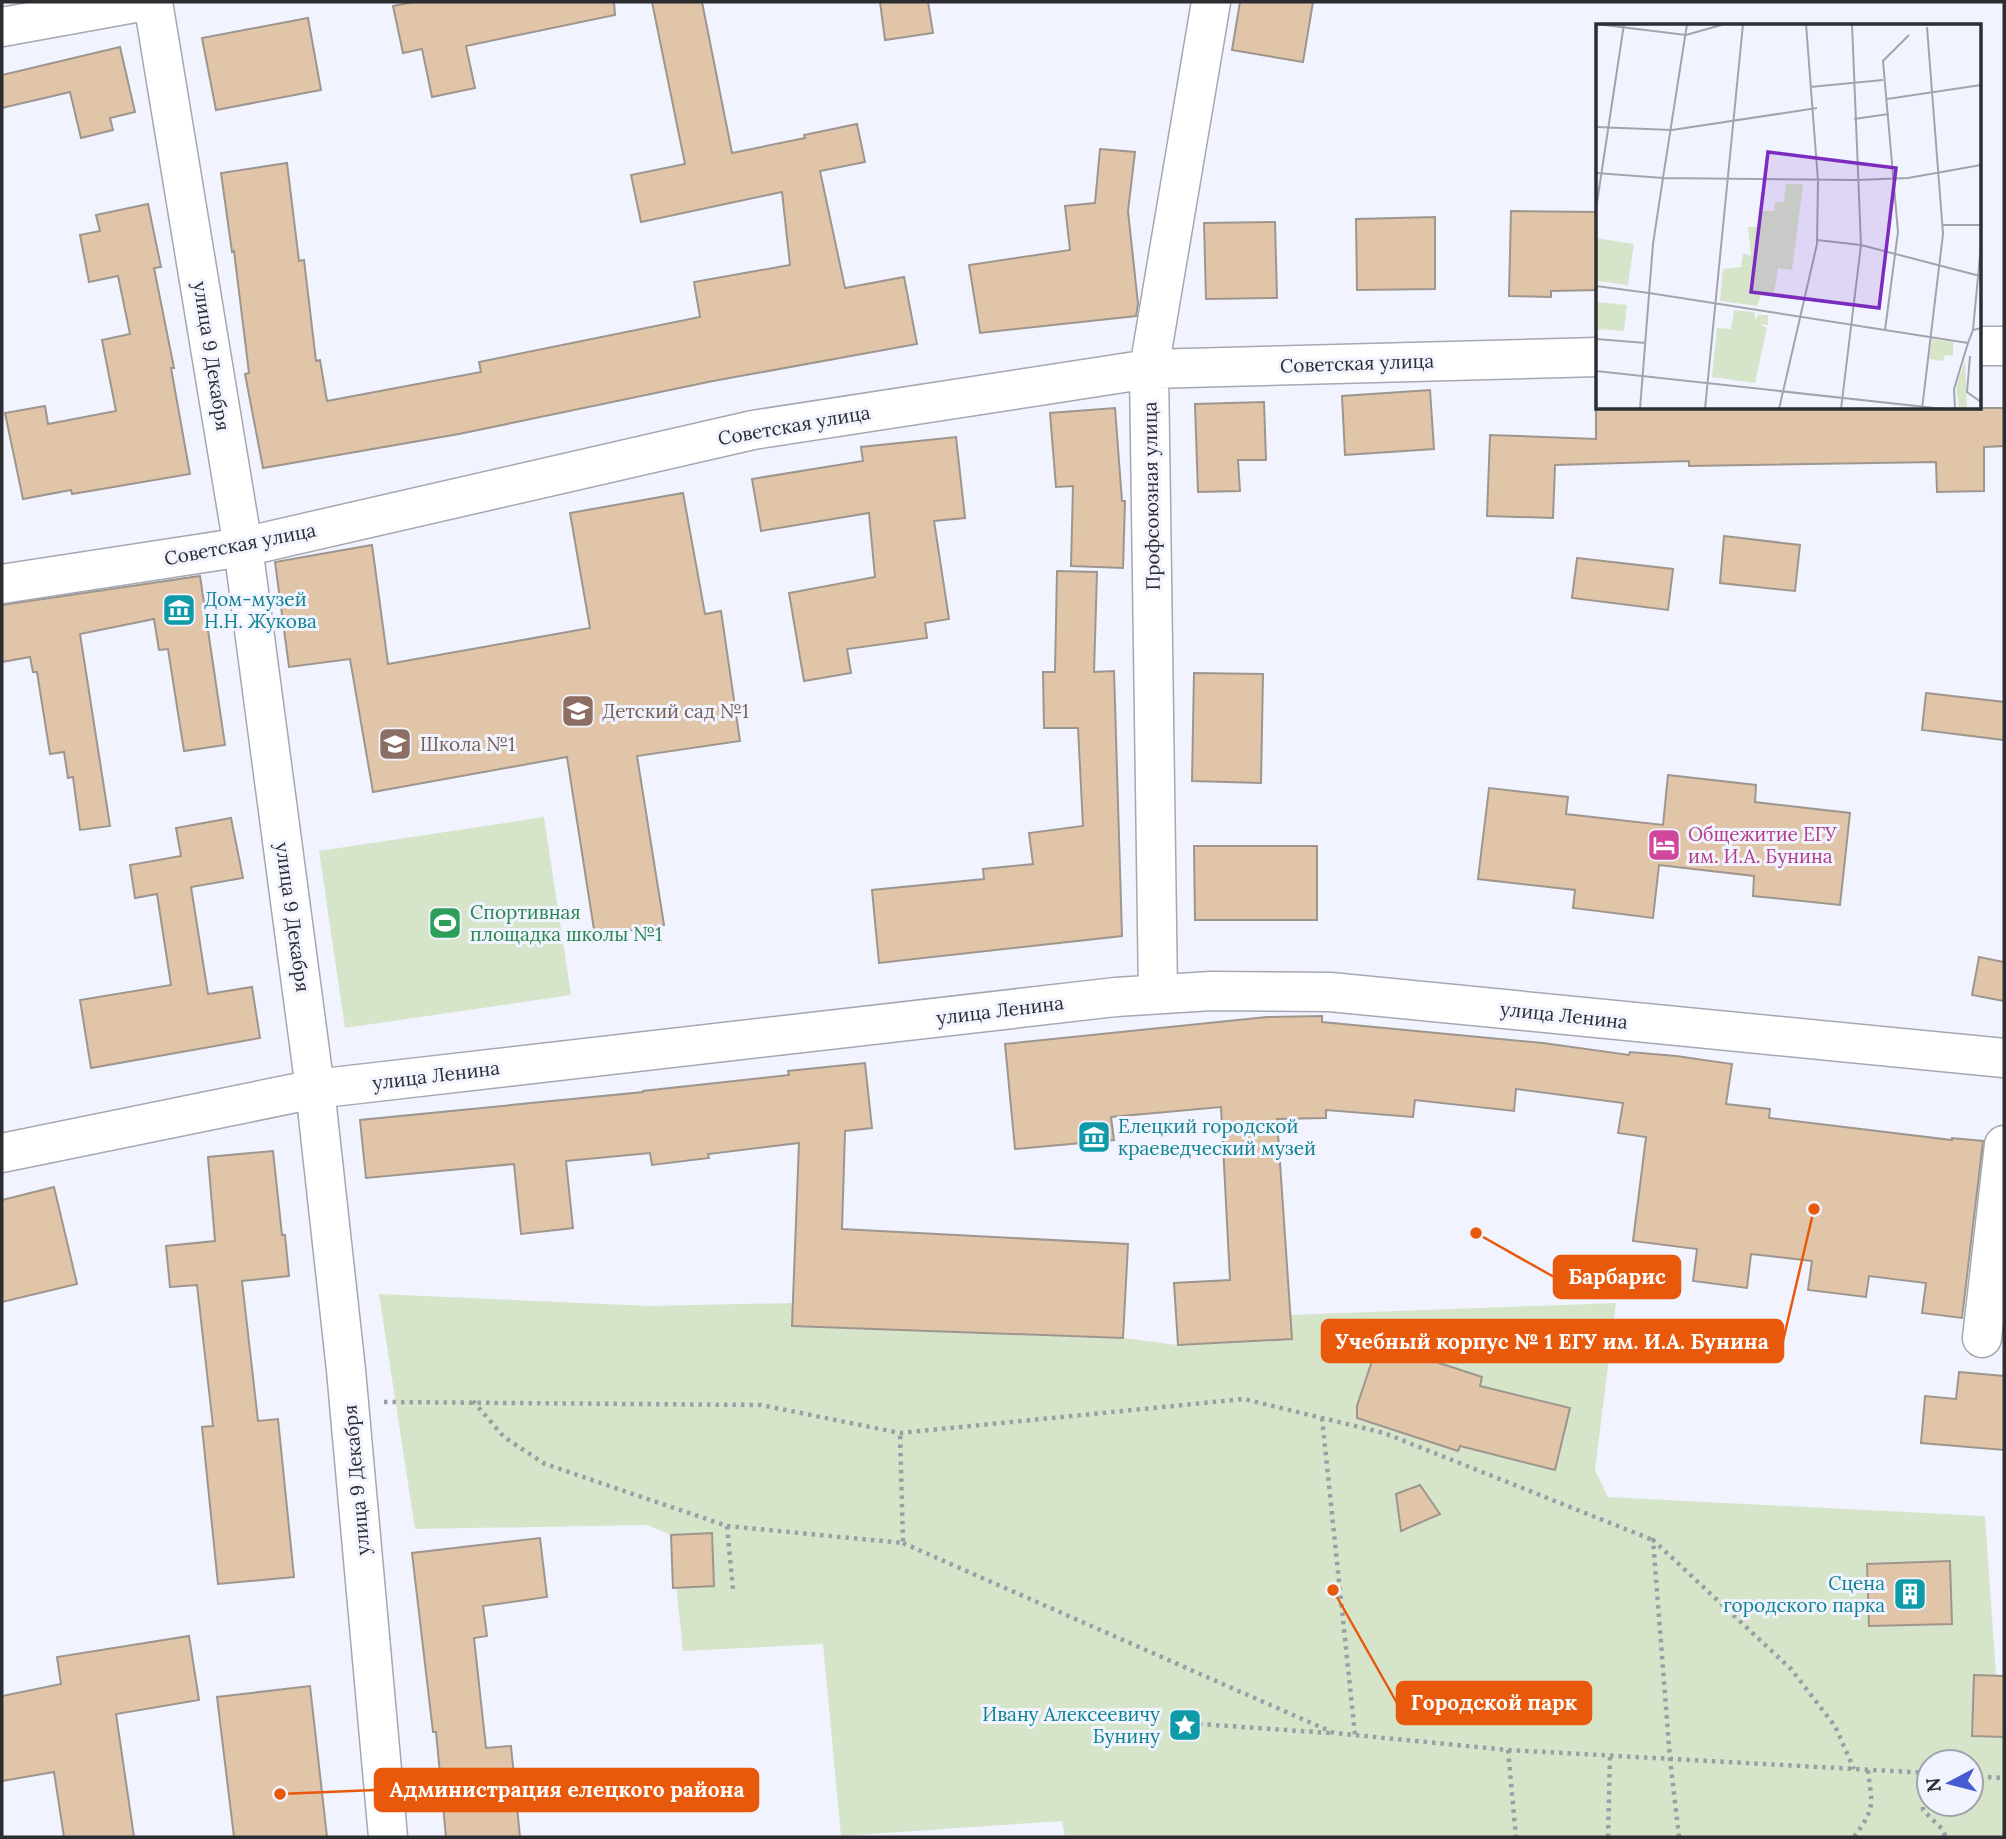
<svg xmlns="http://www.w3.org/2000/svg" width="2006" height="1839" font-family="Lora,serif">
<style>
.green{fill:#d6e5c9;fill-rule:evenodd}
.building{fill:#e1c5a8;stroke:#9e968e;stroke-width:2}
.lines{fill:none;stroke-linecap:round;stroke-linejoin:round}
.minor-casing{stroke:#a5a7b2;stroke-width:41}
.major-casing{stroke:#a5a7b2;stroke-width:41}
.path{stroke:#9c9ea6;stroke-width:4.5;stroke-dasharray:3.5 5;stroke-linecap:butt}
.minor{stroke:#fff;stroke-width:38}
.major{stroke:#fff;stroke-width:38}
.labels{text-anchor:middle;stroke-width:6;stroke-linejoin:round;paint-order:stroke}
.street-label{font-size:19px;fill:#2c2d31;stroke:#f1f3ff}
.culture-label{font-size:19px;fill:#0d838f;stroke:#f1f3ff;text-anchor:start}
.education-label{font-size:19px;fill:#785e54;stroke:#f1f3ff;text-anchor:start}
.hotel-label{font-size:19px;fill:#b23c85;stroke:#f1f3ff;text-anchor:start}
.leisure-label{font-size:19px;fill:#27864d;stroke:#f1f3ff;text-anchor:start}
.inset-road{fill:none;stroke:#a2a4ad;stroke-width:2}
.view{fill:#7b2cbf;fill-opacity:0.15;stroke:#7b2cbf;stroke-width:3.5}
.inset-edge{fill:none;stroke:#2c2d31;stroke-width:3.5}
.leader{fill:none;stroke:#e8590c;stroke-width:2.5}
.callout-dot{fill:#e8590c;stroke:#f1f3ff;stroke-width:2.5}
.callout{fill:#e8590c;stroke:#e8590c;stroke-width:2.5}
.callout-label{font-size:21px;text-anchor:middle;font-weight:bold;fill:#fff}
</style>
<rect width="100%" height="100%" fill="#f1f3ff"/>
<path class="green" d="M 544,817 L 571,995 L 345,1028 L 319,851 Z
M 379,1294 L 649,1306 L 793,1303 L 793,1326 L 1123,1338 L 1178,1345 L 1291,1339 L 1290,1315 L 1616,1303 L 1595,1470 L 1608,1497 L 1985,1516 L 1996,1675 L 2004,1676 L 2004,1837 L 1065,1837 L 1062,1821 L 841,1836 L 823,1644 L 683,1651 L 671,1535 L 647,1525 L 415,1529 ZM 1929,1762 L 1971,1762 L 1971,1804 L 1929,1804 Z"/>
<path class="building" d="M 414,2 L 614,2 L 615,15 L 466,46 L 475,88 L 432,97 L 422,49 L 403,53 L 393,6 Z
M 652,2 L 702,2 L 732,153 L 805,138 L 804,135 L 857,124 L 865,162 L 820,171 L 845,288 L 904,277 L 917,344 L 713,381 L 459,434 L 263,468 L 245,374 L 249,373 L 234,251 L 232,252 L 221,173 L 287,163 L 299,261 L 304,260 L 316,361 L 320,360 L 327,401 L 481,372 L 479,362 L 700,317 L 694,282 L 790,265 L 782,192 L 641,222 L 631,175 L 685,164 Z
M 880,2 L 928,2 L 933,33 L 885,40 Z
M 1240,2 L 1313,2 L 1303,62 L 1232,50 Z
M 308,18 L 321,90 L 216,110 L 202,38 Z
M 120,47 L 135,112 L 110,118 L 113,130 L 81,138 L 70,92 L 2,108 L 2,75 Z
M 1100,149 L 1135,152 L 1128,211 L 1138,304 L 1136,316 L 980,333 L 969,265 L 1070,250 L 1065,206 L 1095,203 Z
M 148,204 L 161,267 L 154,268 L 174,368 L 171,368 L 190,474 L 72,494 L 71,490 L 23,499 L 5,413 L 45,406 L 48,424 L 116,411 L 102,340 L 130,334 L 118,276 L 89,282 L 80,235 L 100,231 L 96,215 Z
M 1511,211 L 1598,212 L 1598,290 L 1551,291 L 1551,297 L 1509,296 Z
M 1435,217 L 1435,289 L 1357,290 L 1356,219 Z
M 1275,222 L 1277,298 L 1206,299 L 1204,223 Z
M 1430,390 L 1434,449 L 1345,455 L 1342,396 Z
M 1264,402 L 1266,460 L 1238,460 L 1240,491 L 1198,492 L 1195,404 Z
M 1115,408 L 1122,501 L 1125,501 L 1123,568 L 1071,566 L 1073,486 L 1056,487 L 1050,413 Z
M 1596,408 L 2004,408 L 2004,446 L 1984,447 L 1984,491 L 1937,492 L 1936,462 L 1689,466 L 1689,461 L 1555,465 L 1553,518 L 1487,516 L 1490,435 L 1596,439 Z
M 956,437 L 965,518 L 934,521 L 949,619 L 925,623 L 927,638 L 847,649 L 851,673 L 804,681 L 789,593 L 875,577 L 869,513 L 761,531 L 752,479 L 863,461 L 861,447 Z
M 683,493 L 705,614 L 721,611 L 740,741 L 637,756 L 664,925 L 595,936 L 567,757 L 373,792 L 350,659 L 289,667 L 275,562 L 372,545 L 388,664 L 590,628 L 570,513 Z
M 1724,536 L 1800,545 L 1795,591 L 1720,583 Z
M 1577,558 L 1673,569 L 1668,610 L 1572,598 Z
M 1057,571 L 1097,572 L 1094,672 L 1114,671 L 1122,936 L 879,963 L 872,890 L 984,879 L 983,869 L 1033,864 L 1029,833 L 1083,826 L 1078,728 L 1044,728 L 1043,672 L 1055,672 Z
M 200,576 L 225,745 L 184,751 L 168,649 L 159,650 L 154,619 L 80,634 L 110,826 L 80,830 L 73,777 L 68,778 L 64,752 L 50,754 L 37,672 L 33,672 L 30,657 L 2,662 L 2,605 Z
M 1194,673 L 1263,674 L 1261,783 L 1192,781 Z
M 1926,693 L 2004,702 L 2004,740 L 1922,730 Z
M 1668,775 L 1756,785 L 1755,802 L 1850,813 L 1840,905 L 1753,896 L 1754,876 L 1659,865 L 1653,918 L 1573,908 L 1575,890 L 1478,879 L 1489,788 L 1568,797 L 1566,814 L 1663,825 Z
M 231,818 L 243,878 L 191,887 L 208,994 L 252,987 L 260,1038 L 91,1068 L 80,1000 L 171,985 L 157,894 L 135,898 L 130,865 L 181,856 L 176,828 Z
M 1194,846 L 1317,846 L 1317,920 L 1195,920 Z
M 1979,957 L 2004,962 L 2004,1001 L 1972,995 Z
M 1322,1016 L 1322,1022 L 1543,1043 L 1629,1055 L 1630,1052 L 1676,1056 L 1732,1064 L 1726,1104 L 1770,1109 L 1769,1118 L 1952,1140 L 1952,1138 L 1983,1141 L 1962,1318 L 1922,1313 L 1926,1283 L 1869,1276 L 1866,1297 L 1808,1290 L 1812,1261 L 1751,1254 L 1747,1288 L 1693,1281 L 1697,1249 L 1633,1241 L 1646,1137 L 1618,1133 L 1623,1103 L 1516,1089 L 1514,1111 L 1415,1100 L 1413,1117 L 1326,1110 L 1326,1118 L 1277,1119 L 1292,1339 L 1178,1345 L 1174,1283 L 1230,1280 L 1221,1107 L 1111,1117 L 1114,1140 L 1015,1149 L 1005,1044 L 1267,1017 Z
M 865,1063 L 872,1128 L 845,1131 L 842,1229 L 1128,1244 L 1123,1338 L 792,1326 L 799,1143 L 708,1154 L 709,1158 L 652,1165 L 650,1153 L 566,1161 L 573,1228 L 521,1234 L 514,1164 L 366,1178 L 360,1120 L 643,1092 L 643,1091 L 789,1075 L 788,1071 Z
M 273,1151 L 282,1235 L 285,1235 L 289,1276 L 242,1281 L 258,1421 L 278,1419 L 294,1577 L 218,1584 L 202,1427 L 213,1426 L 197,1285 L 170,1287 L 166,1246 L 215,1241 L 208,1157 Z
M 54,1187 L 77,1284 L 2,1302 L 2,1200 Z
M 1378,1343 L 1482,1377 L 1480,1386 L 1570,1408 L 1555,1470 L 1460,1446 L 1458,1451 L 1357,1418 L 1357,1406 Z
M 1959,1372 L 2004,1376 L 2004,1450 L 1921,1443 L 1925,1396 L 1956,1399 Z
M 1420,1485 L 1440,1514 L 1401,1531 L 1396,1494 Z
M 712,1533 L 714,1586 L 673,1588 L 671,1535 Z
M 540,1538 L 547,1597 L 483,1606 L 487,1636 L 474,1638 L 486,1748 L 511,1746 L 520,1837 L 446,1837 L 436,1732 L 433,1732 L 412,1553 Z
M 1950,1561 L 1952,1624 L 1869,1626 L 1867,1564 Z
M 189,1636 L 199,1700 L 116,1714 L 134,1837 L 64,1837 L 54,1772 L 2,1781 L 2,1696 L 61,1684 L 57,1657 Z
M 1974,1675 L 2004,1676 L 2004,1737 L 1972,1736 Z
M 310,1686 L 327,1837 L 234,1837 L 217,1697 Z"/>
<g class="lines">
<defs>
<path id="minor" d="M 2,27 L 140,2
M 1980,346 L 2004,346
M 2,584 L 243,547 L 753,430 L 1149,369 L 1598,357
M 1158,994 L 1149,369 L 1211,2
M 2,1153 L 315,1089 L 1116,997 L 1211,991 L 1330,992 L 2004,1058
M 1982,1338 L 2004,1145"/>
<path id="major" d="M 153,2 L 243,547 L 315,1089 L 346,1370 L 388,1837"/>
</defs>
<use href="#minor" class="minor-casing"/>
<use href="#major" class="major-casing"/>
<path class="path" d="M 473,1401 L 504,1437 L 545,1464 L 727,1526 L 733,1590
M 384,1402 L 761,1405 L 900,1433 L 1244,1399 L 1384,1433 L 1653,1540
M 1322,1418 L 1355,1735 L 1352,1734
M 727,1526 L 903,1543 L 900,1433
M 903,1543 L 1334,1733 L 1508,1750 L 1929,1773
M 1199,1724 L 1330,1733
M 1508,1750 L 1516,1837
M 1924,1773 L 1923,1810 L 1942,1829 L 1946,1837
M 1971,1776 L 2004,1778
M 1608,1837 L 1610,1755
M 1679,1837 L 1670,1759 L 1653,1540 L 1791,1669 L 1835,1726 L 1854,1769
M 1854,1837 C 1876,1807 1872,1806 1868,1770"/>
<use href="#minor" class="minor"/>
<use href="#major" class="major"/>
</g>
<defs>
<symbol id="museum-square" viewBox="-11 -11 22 22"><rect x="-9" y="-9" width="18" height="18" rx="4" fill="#0f9aa8" stroke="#f1f3ff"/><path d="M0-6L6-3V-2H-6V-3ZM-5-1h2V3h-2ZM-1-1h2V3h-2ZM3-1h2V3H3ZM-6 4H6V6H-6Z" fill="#fff"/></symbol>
<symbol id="school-square" viewBox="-11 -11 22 22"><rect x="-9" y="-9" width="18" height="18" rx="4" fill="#8d6e63" stroke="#f1f3ff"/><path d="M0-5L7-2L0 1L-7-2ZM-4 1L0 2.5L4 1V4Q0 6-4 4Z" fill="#fff"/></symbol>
<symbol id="hotel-square" viewBox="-11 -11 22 22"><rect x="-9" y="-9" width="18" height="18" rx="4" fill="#d1479c" stroke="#f1f3ff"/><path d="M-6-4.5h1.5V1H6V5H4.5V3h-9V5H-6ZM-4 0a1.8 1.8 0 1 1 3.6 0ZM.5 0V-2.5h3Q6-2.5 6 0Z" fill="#fff"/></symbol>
<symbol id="stadium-square" viewBox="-11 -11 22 22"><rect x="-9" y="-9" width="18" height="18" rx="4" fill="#2e9e5b" stroke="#f1f3ff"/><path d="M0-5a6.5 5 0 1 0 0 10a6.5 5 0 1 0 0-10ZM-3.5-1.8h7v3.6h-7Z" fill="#fff"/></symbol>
<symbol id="building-square" viewBox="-11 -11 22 22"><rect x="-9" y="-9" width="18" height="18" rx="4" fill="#0f9aa8" stroke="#f1f3ff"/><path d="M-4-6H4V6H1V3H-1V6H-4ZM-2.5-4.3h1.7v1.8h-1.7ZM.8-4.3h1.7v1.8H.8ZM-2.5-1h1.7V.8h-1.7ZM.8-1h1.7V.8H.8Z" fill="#fff"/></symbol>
<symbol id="sight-square" viewBox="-11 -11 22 22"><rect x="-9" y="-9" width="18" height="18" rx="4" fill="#0f9aa8" stroke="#f1f3ff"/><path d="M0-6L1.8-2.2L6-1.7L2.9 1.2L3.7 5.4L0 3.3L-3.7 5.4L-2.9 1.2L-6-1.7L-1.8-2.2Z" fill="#fff"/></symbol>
</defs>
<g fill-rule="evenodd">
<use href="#museum-square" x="160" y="591" width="38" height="38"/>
<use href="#school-square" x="559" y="692" width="38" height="38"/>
<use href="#school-square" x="376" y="725" width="38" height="38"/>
<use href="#hotel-square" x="1645" y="826" width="38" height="38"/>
<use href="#stadium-square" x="426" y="904" width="38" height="38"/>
<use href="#museum-square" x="1075" y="1118" width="38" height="38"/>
<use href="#building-square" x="1891" y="1575" width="38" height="38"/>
<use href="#sight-square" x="1166" y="1706" width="38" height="38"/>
</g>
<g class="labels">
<g class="street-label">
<text transform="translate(212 356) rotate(81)" y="7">улица 9 Декабря</text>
<text transform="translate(1357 363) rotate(-2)" y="7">Советская улица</text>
<text transform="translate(794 425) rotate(-10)" y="7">Советская улица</text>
<text transform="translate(1151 496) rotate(-91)" y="7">Профсоюзная улица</text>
<text transform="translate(240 544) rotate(-11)" y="7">Советская улица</text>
<text transform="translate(293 917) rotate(82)" y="7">улица 9 Декабря</text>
<text transform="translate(1000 1010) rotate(-7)" y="7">улица Ленина</text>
<text transform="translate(1564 1015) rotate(6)" y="7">улица Ленина</text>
<text transform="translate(436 1075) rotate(-7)" y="7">улица Ленина</text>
<text transform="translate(356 1480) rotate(-95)" y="7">улица 9 Декабря</text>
</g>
<g class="culture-label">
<text x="204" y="606">Дом-музей<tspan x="204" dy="22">Н.Н. Жукова</tspan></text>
<text x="1118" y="1133">Елецкий городской<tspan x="1118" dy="22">краеведческий музей</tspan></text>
<text x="1885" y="1590" text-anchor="end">Сцена<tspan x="1885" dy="22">городского парка</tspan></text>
<text x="1160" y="1721" text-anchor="end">Ивану Алексеевичу<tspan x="1160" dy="22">Бунину</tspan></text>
</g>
<g class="education-label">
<text x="602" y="718">Детский сад №1</text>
<text x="420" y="751">Школа №1</text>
</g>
<g class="hotel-label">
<text x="1688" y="841">Общежитие ЕГУ<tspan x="1688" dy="22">им. И.А. Бунина</tspan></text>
</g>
<g class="leisure-label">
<text x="470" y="919">Спортивная<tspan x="470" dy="22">площадка школы №1</tspan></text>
</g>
</g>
<g transform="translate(1596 24)">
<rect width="385" height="385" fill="#f1f3ff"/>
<path d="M 190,160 L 207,160 L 196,246 L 182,244 L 178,270 L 166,269 L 161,282 L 124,277 L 127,245 L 145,243 L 147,229 L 155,232 L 152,203 L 164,203 L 165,187 L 178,187 L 179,178 L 188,178 ZM 0,214 L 38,220 L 32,261 L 0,257 ZM 0,278 L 31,281 L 28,307 L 0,305 ZM 138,286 L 158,288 L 160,296 L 162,291 L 172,291 L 172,301 L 164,300 L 171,304 L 159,359 L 116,353 L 121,304 L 135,305 ZM 336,315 L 357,318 L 357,332 L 349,331 L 347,337 L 333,335 ZM 369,337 L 371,385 L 363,385 L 360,362 Z" fill="#d6e5c9"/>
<path class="inset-road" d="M 0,0 L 90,11 L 129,0M 385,2 L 385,24M 214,63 L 287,56M 291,75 L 385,61M 258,95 L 293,90M 0,103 L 76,106 L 221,84M 0,149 L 67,154 L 91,0M 0,185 L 28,0M 347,201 L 385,201M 221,216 L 265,221 L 384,252M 0,262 L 53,269M 53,269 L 372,319M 289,306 L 302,208 L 287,37 L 313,11M 377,306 L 385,221M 0,315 L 50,319M 374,332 L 371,368 L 385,378M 0,347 L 348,385M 44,385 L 57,220 L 67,154 L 260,156 L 312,154 L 385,141M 109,385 L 147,0M 183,385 L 221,220 L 222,157 L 210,0M 245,385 L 265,221 L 256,0M 326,385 L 347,210 L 331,3M 359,385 L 358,365 L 372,319 L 377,306 L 385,304"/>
<path class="view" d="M 172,128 L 300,144 L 283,284 L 155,268 Z"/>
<rect width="385" height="385" class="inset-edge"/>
</g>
<path class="leader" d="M1476 1233L1554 1277M1814 1209L1783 1341M1333 1590L1397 1703M280 1794L375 1790"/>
<g class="callout-dot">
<circle cx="1476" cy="1233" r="7"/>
<circle cx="1814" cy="1209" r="7"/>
<circle cx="1333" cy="1590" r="7"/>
<circle cx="280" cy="1794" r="7"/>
</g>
<g class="callout">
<rect x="1554" y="1256" width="126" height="42" rx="7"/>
<rect x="1322" y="1320" width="461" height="42" rx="7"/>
<rect x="1397" y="1682" width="194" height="42" rx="7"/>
<rect x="375" y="1769" width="383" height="42" rx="7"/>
</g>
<g class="callout-label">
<text x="1617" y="1284">Барбарис</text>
<text x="1552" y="1349">Учебный корпус № 1 ЕГУ им. И.А. Бунина</text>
<text x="1494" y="1710">Городской парк</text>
<text x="567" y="1797">Администрация елецкого района</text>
</g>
<rect width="2006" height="1839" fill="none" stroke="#2c2d31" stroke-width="7"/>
<g transform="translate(1950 1783) rotate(263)"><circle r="33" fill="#f1f3ff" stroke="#a2a4ad" stroke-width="2"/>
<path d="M0-5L12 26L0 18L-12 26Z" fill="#465bd0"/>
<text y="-10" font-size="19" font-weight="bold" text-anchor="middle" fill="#2c2d31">N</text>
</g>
</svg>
